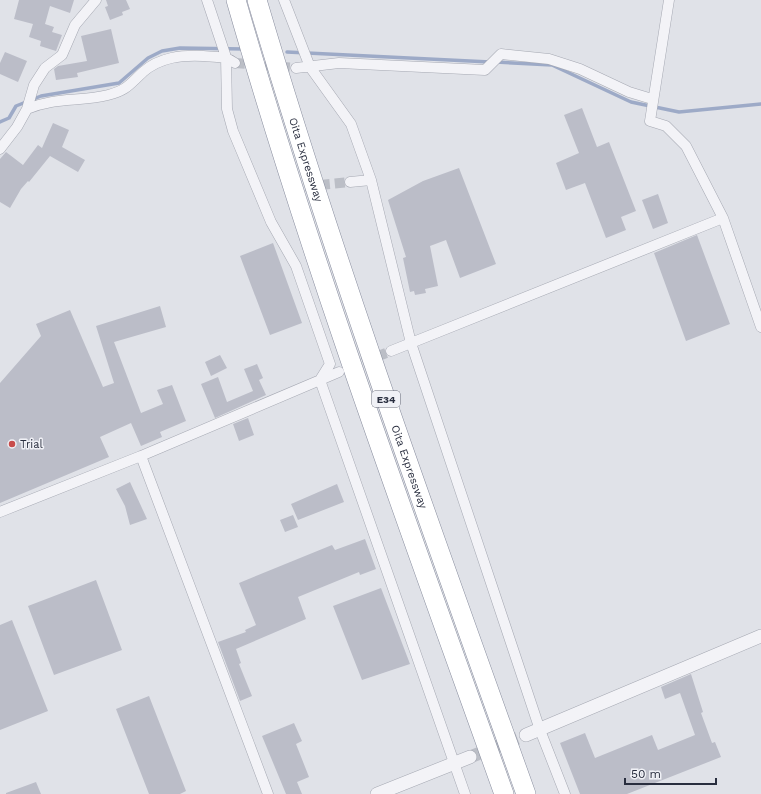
<svg xmlns="http://www.w3.org/2000/svg" width="761" height="794" font-family="'Work Sans',sans-serif">
<style>
.lines{fill:none;stroke-linecap:round;stroke-linejoin:round}
.stream{stroke:#9daac7;stroke-width:3.5}
.building{fill:#bbbdc8}
.minor-tunnel{stroke:#bbbec6;stroke-width:10;stroke-dasharray:10 5;stroke-linecap:butt}
.tertiary-tunnel{stroke:#bbbec6;stroke-width:13;stroke-dasharray:13 6;stroke-linecap:butt}
.minor-casing{stroke:#a5a8b2;stroke-width:11}
.tertiary-casing{stroke:#a5a8b2;stroke-width:14}
.motorway-casing{stroke:#888d9e;stroke-width:20}
.minor{stroke:#f3f3f7;stroke-width:10}
.tertiary{stroke:#f3f3f7;stroke-width:13}
.motorway{stroke:#fff;stroke-width:19}
.poi-dot{fill:#c84c4b;stroke:#f0f1f6;stroke-width:1.5}
.labels{text-anchor:middle;stroke-width:3;stroke-linejoin:round;paint-order:stroke}
.shield{fill:#f0f1f6;stroke:#656876;stroke-width:1}
.shield-label{font-size:10px;font-weight:bold;fill:#292e3f}
.street-label{font-size:11px;fill:#292e3f;stroke:#f0f1f6}
.poi-label{font-size:11px;fill:#292e3f;stroke:#f0f1f6;text-anchor:start}
</style>
<rect width="100%" height="100%" fill="#e0e2e8"/>
<g class="lines">
<path class="stream" d="M 287,52 L 490,62
M 496,62 L 552,65 L 631,102 L 679,112 L 761,104
M 0,122 L 9,118 L 16,106 L 41,96 L 119,83 L 148,58 L 162,51 L 180,48 L 245,49"/>
</g>
<path class="building" d="M 19,0 L 74,0 L 70,13 L 50,6 L 45,24 L 54,27 L 52,32 L 62,35 L 56,51 L 40,46 L 41,41 L 29,37 L 33,24 L 14,19 Z
M 106,0 L 126,0 L 130,9 L 122,12 L 123,15 L 110,20 L 105,7 L 108,6 Z
M 111,29 L 119,63 L 77,73 L 78,77 L 56,80 L 54,69 L 58,66 L 87,61 L 81,36 Z
M 5,52 L 27,61 L 18,82 L 0,74 L 0,63 Z
M 582,108 L 597,147 L 609,142 L 636,211 L 621,217 L 626,230 L 606,238 L 585,183 L 566,190 L 556,163 L 579,153 L 564,115 Z
M 53,123 L 69,130 L 62,147 L 85,160 L 78,172 L 50,156 L 29,182 L 28,181 L 21,189 L 10,208 L 0,202 L 0,159 L 6,152 L 23,165 L 38,145 L 42,148 Z
M 459,168 L 496,264 L 460,278 L 446,240 L 430,246 L 438,286 L 425,289 L 426,293 L 415,295 L 414,291 L 410,292 L 403,258 L 406,257 L 388,200 L 423,181 Z
M 658,194 L 668,223 L 653,229 L 642,200 Z
M 697,235 L 730,324 L 686,341 L 654,253 Z
M 273,243 L 302,323 L 270,335 L 240,256 Z
M 160,306 L 166,327 L 114,342 L 141,413 L 163,404 L 157,390 L 172,385 L 186,421 L 160,432 L 162,437 L 141,446 L 131,423 L 100,437 L 109,457 L 0,503 L 0,383 L 41,336 L 36,324 L 70,310 L 103,387 L 114,383 L 96,326 Z
M 220,355 L 227,368 L 211,376 L 205,362 Z
M 257,364 L 263,378 L 259,380 L 266,395 L 215,418 L 201,384 L 218,377 L 227,402 L 253,391 L 244,369 Z
M 248,418 L 254,435 L 239,441 L 233,424 Z
M 130,482 L 147,519 L 130,525 L 125,506 L 116,489 Z
M 337,484 L 344,502 L 298,520 L 291,504 Z
M 293,515 L 298,527 L 285,532 L 280,520 Z
M 365,539 L 376,569 L 360,575 L 359,572 L 298,597 L 306,619 L 236,649 L 241,663 L 239,664 L 252,696 L 240,701 L 218,642 L 246,632 L 245,630 L 256,625 L 239,583 L 332,545 L 335,550 Z
M 96,580 L 122,650 L 54,675 L 28,606 Z
M 381,588 L 410,664 L 362,680 L 333,606 Z
M 12,620 L 48,711 L 0,730 L 0,625 Z
M 691,674 L 703,712 L 701,713 L 712,743 L 715,742 L 721,757 L 627,794 L 580,794 L 560,743 L 585,733 L 595,758 L 652,735 L 658,750 L 695,735 L 680,693 L 665,699 L 661,687 Z
M 149,696 L 186,791 L 180,794 L 149,794 L 116,709 Z
M 294,723 L 302,741 L 296,744 L 309,777 L 297,782 L 302,794 L 286,794 L 262,736 Z
M 36,782 L 41,794 L 6,794 L 6,793 Z"/>
<g class="lines">
<path class="minor-tunnel" d="M 235,63 L 296,68
M 290,188 L 350,182
M 349,368 L 391,351"/>
<path class="tertiary-tunnel" d="M 470,757 L 526,735"/>
<defs>
<path id="minor" d="M 207,0 L 226,57 L 227,109 L 233,131 L 271,222 L 296,266 L 330,364 L 320,380
M 284,0 L 310,67 L 351,124 L 371,180 L 411,343 L 540,730 L 565,794
M 669,0 L 650,121 L 666,126 L 686,146 L 723,218 L 761,327
M 296,68 L 339,63 L 485,70 L 501,54 L 549,59 L 580,69 L 629,92 L 652,99
M 27,109 C 55,97 80,102 108,95 C 127,90 129,85 143,72 C 160,57 182,55 203,56 C 216,57 225,56 235,63
M 0,149 L 17,127 L 27,109 L 34,85 L 45,68 L 62,55 L 75,25 L 96,0
M 350,182 L 371,180
M 391,351 L 723,218
M 320,380 L 465,794
M 141,456 L 268,794
M 0,512 L 141,456 L 339,372"/>
<path id="tertiary" d="M 526,735 L 761,636
M 377,794 L 470,757"/>
<g id="motorway">
<path d="M 236,0 C 313,269 410,531 504,794"/>
<path id="s1" d="M 257,0 C 336,268 432,531 526,794"/>
</g>
</defs>
<use href="#minor" class="minor-casing"/>
<use href="#tertiary" class="tertiary-casing"/>
<use href="#motorway" class="motorway-casing"/>
<use href="#minor" class="minor"/>
<use href="#tertiary" class="tertiary"/>
<use href="#motorway" class="motorway"/>
</g>
<circle class="poi-dot" cx="12" cy="444" r="4"/>
<g class="labels">
<rect class="shield" x="372" y="391" width="28" height="16" rx="3"/>
<g class="shield-label">
<text x="386" y="403">E34</text>
</g>
<g class="street-label">
<text dy="4" stroke="none"><textPath href="#s1" startOffset="167">Oita Expressway</textPath></text>
<text dy="4" stroke="none"><textPath href="#s1" startOffset="491">Oita Expressway</textPath></text>
</g>
<g class="poi-label">
<text x="20" y="448">Trial</text>
</g>
</g>
<path d="M625 778v6h91v-6" fill="none" stroke="#292e3f" stroke-width="2"/>
<text x="631" y="778" font-size="12" fill="#292e3f" stroke="#f0f1f6" stroke-width="3" paint-order="stroke">50 m</text>
</svg>
